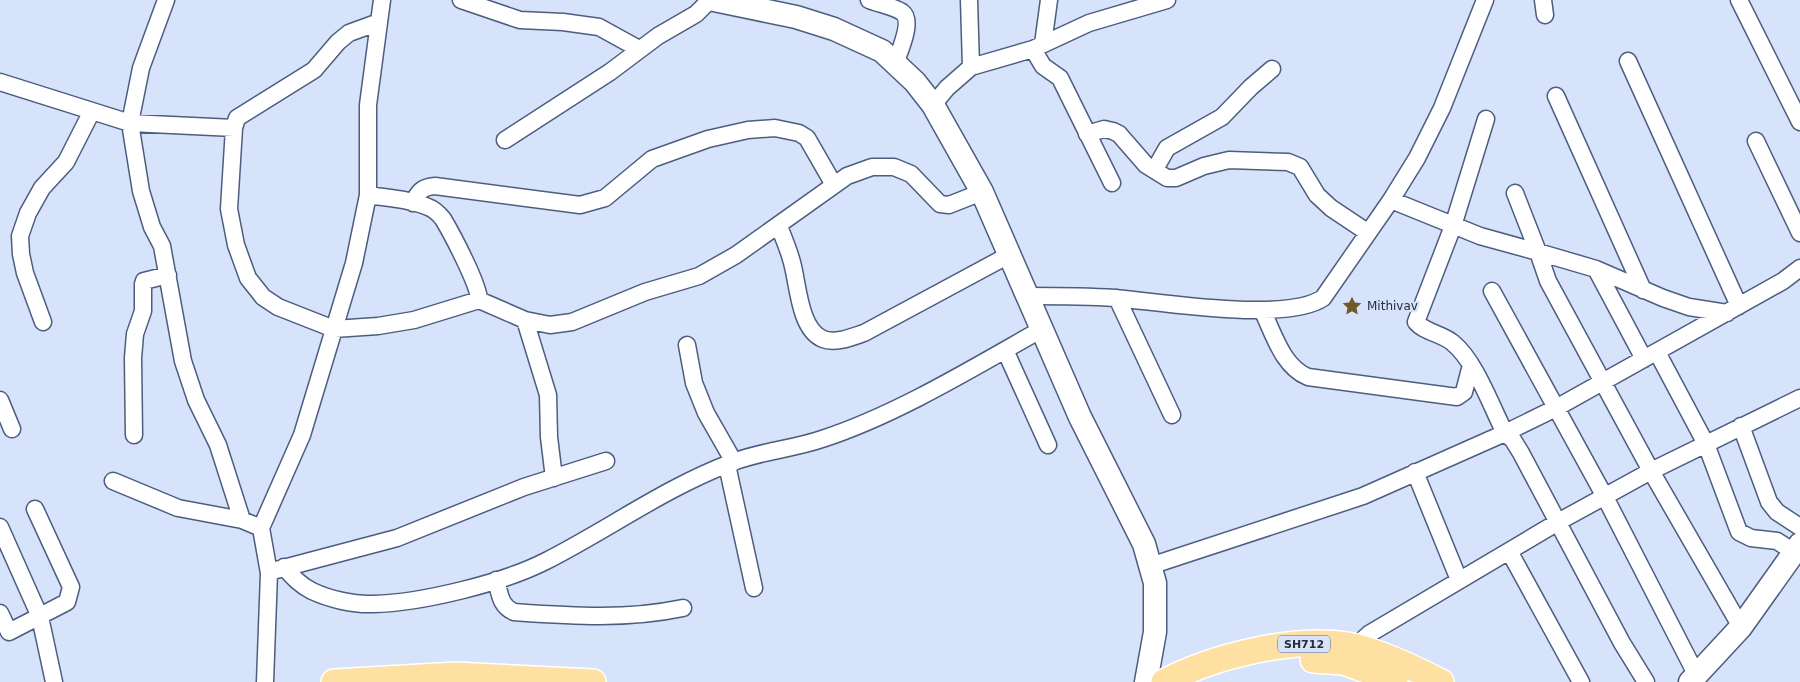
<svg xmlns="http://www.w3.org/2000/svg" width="1800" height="682" font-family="'DejaVu Sans',sans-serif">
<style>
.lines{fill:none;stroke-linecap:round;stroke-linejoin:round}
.street-casing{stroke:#4c5d7f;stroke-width:19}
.secondary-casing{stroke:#4c5d7f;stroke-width:25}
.primary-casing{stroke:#fff;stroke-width:28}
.street{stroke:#fff;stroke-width:16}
.secondary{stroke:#fff;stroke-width:22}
.primary{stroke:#fde0a2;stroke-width:25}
.labels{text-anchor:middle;stroke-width:4.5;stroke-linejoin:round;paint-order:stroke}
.shield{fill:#d7e3fb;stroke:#5a6475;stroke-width:1}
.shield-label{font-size:11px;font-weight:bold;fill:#252d3b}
.poi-label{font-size:12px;fill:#252d3b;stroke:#d7e3fb;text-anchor:start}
</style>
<rect width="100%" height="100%" fill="#d7e3fb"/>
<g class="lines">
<defs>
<path id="street" d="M 166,0 L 141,68 L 130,123 L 141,191 L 152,227 L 162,246 L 183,361 L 196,400 L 218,445 L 242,520 L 261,528
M 461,0 L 520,20 L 563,22 L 599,27 L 639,49
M 869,0 C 879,4 892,6 902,12 C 914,21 899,52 895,64
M 1543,0 L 1545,15
M 1739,0 L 1800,122
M 379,22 L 349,33 L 338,42 L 314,70 L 237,118 L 234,128 L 229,209 L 236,245 L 248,278 L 263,297 L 278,307 L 334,329 L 378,326 L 414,320 L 479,300
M 1043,44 L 1049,0
M 1033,49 L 1043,66 L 1060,78 L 1112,183
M 1628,61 L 1739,306
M 971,67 L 1033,49 L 1089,23 L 1167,0
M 0,82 L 130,123 L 234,128
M 1556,96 L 1643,290
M 933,105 L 947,88 L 971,67 L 969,0
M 1486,119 L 1453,226 L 1416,322 C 1424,332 1443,334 1453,343 C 1476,362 1491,406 1505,433 L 1513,440 L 1521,453 L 1622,643 L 1646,682
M 1087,134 L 1104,129 L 1113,131 L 1119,134 L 1146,165 L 1167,178 L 1176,178 L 1204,166 L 1229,160 L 1288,162 L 1300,167 L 1317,195 L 1331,208 L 1367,232
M 505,140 L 610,72 L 658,36 L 696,14 L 710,0
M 1756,141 L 1800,233
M 1155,169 L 1167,148 L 1222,117 L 1251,87 L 1272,69
M 368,195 C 387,198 411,199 428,207 C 434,209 439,214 443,219 C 452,234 479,285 479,300 L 525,320 L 550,325 L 572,322 L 645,292 L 699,276 L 736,255 L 847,176 L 872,167 L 894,167 L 911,174 L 940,204 L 949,205 L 982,192
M 1391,200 L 1480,236 L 1538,252 L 1515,193
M 413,203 C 418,192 422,187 435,186 L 580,205 L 605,198 L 652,159 L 708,139 L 748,130 L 775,128 L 799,133 L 807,138 L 834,185
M 779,226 C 783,237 788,248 791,259 C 798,279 798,329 823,339 C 835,344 852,337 864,333 L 1009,255
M 1596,269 L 1644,359
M 1492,291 L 1605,497 L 1696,674
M 1027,296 C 1056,296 1085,296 1115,298 C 1161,302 1286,323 1323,298 L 1391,200 L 1417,158 L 1442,108 L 1485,0
M 1117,298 L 1172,415
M 1262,310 C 1274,334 1282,366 1308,377 L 1457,397 L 1464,392 L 1471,365
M 1727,313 L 1689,307 L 1663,298 L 1596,269 L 1538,252 L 1548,281 L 1651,471 L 1741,627
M 525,320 L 548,395 L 549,437 L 554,478
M 43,322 L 25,273 L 21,254 L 20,236 L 28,213 L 42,188 L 66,162 L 92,111
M 687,345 L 694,383 L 706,413 L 734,462
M 1005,350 L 1048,445
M 1657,352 L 1706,444 L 1739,532 L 1751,538 L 1777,541 L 1794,552
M 0,400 L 12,429
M 1741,426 L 1769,502 L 1777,512 L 1800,527
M 134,435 L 133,358 L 135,334 L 143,311 L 143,284 L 144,281 L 168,275
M 727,465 L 754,588
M 1415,472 L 1459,580
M 113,481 L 178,508 L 242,520
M 0,527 L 40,617 L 54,682
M 1509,551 L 1581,682
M 1150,566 L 1363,496 L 1505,433 L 1556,408 L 1783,281 L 1800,268
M 284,567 C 293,577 300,585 312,591 C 329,599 354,605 373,604 C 421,603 503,583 546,561 C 609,529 666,487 733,462 C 762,451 793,449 822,439 C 896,415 973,368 1042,329
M 276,570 L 397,538 L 524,487 L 606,461
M 496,580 C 500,594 500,606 514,612 C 572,616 626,620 683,608
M 0,613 L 9,632 L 67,602 L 71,587 L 35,509
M 1351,650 L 1369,634 L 1558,522 L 1651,471 L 1800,398
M 265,682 L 269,573 L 261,528 L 302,435 L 354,263 L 368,195 L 368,105 L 382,0"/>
<path id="secondary" d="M 714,0 L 796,17 L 834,29 L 882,51 L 915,82 L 933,105 L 982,192 L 1080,417 L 1144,544 L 1155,583 L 1155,632 L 1146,682
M 1690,682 L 1741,627 L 1800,544"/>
<path id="primary" d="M 1313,660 L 1343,662 L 1395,680
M 334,682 L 456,675 L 593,682
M 1164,682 C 1214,656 1297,635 1353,646 C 1382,653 1414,668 1441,682"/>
</defs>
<use href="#street" class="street-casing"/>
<use href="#secondary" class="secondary-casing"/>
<use href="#primary" class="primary-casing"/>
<use href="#street" class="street"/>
<use href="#secondary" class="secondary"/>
<use href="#primary" class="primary"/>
</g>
<defs>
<symbol id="sight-bare" viewBox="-9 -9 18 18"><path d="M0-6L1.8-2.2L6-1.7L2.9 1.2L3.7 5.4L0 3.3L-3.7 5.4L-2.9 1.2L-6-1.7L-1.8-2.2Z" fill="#715a2a" stroke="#d7e3fb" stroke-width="2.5" paint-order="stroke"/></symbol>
</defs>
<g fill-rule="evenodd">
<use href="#sight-bare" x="1338" y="292" width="28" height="28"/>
</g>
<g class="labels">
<rect class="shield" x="1278" y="635.5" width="52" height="17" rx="4"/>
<g class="shield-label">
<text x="1304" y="648">SH712</text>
</g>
<g class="poi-label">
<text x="1367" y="310">Mithivav</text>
</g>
</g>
</svg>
